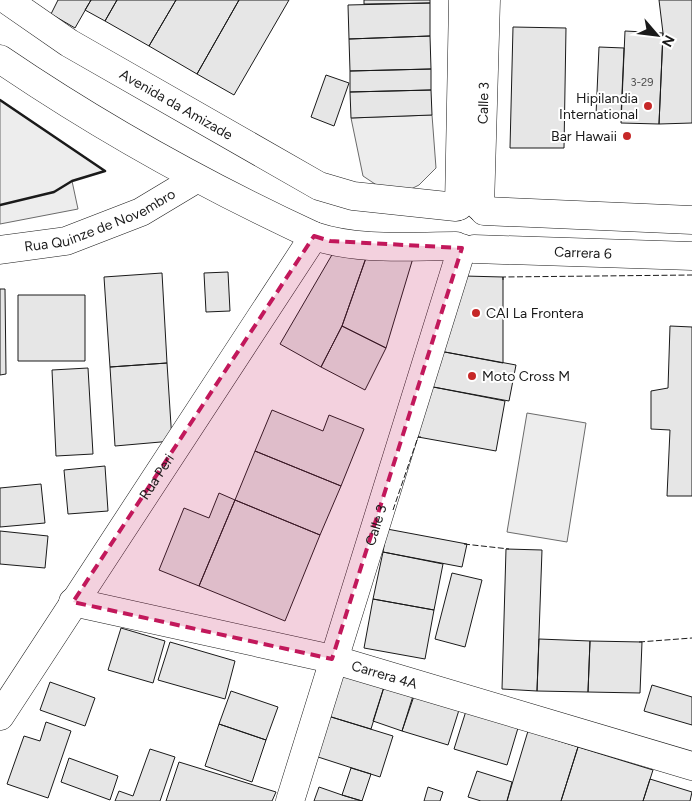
<svg xmlns="http://www.w3.org/2000/svg" width="692" height="801" font-family="Figtree,sans-serif">
<style>
.built{fill:#ededed;stroke:#6a6a6a}
.building{fill:#e6e6e6;stroke:#1a1a1a}
.lines{fill:none;stroke-linecap:round;stroke-linejoin:round}
.minor-casing{stroke:#1a1a1a;stroke-width:29}
.major-casing{stroke:#1a1a1a;stroke-width:29}
.minor{stroke:#fff;stroke-width:28}
.major{stroke:#fff;stroke-width:28}
.fence{stroke:#1a1a1a;stroke-width:1;stroke-dasharray:6 2.5;stroke-linecap:butt}
.wall{stroke:#1a1a1a;stroke-width:2.5}
.marked{fill:#c2185b;fill-opacity:0.2;stroke:#c2185b;stroke-width:4;stroke-dasharray:10 6;stroke-linejoin:round}
.poi-dot{fill:#c62828;stroke:#fff;stroke-width:2}
.labels{text-anchor:middle;stroke-width:4;stroke-linejoin:round;paint-order:stroke}
.number-label{font-size:11px;fill:#4d4d4d}
.poi-label{font-size:14px;fill:#1a1a1a;stroke:#fff;text-anchor:end}
.street-label{font-size:14px;fill:#1a1a1a;stroke:#fff}
</style>
<rect width="100%" height="100%" fill="#fff"/>
<path class="built" d="M 0,100 L 105,171 L 72,181 L 78,209 L 0,224 Z
M 432,115 L 436,168 L 419,185 L 407,191 L 381,188 L 363,176 L 351,118 Z
M 527,413 L 586,423 L 567,542 L 507,532 Z"/>
<path class="building" d="M 58,0 L 91,0 L 75,28 L 51,14 Z
M 91,0 L 117,0 L 105,21 L 85,10 Z
M 117,0 L 176,0 L 149,46 L 105,21 Z
M 176,0 L 239,0 L 197,74 L 149,46 Z
M 239,0 L 289,0 L 234,95 L 197,74 Z
M 364,0 L 430,0 L 430,3 L 364,4 Z
M 659,0 L 692,0 L 692,123 L 659,124 L 663,33 Z
M 430,3 L 430,36 L 349,39 L 348,5 Z
M 513,27 L 566,28 L 564,148 L 510,148 Z
M 625,31 L 663,33 L 659,124 L 621,123 Z
M 430,36 L 431,69 L 350,71 L 349,39 Z
M 599,47 L 624,48 L 621,116 L 596,115 Z
M 431,69 L 431,90 L 350,92 L 350,71 Z
M 326,75 L 349,83 L 334,126 L 311,117 Z
M 431,90 L 432,115 L 351,118 L 350,92 Z
M 333,253 L 367,255 L 342,326 L 321,367 L 280,344 Z
M 367,255 L 413,258 L 386,348 L 342,326 Z
M 228,272 L 230,311 L 206,312 L 204,273 Z
M 162,273 L 167,363 L 110,367 L 104,277 Z
M 464,276 L 503,277 L 503,363 L 434,350 Z
M 0,289 L 5,289 L 6,374 L 0,375 Z
M 18,295 L 85,295 L 85,361 L 18,361 Z
M 342,326 L 386,348 L 365,390 L 321,367 Z
M 670,326 L 692,327 L 692,496 L 667,496 L 670,430 L 651,429 L 651,391 L 668,388 Z
M 434,350 L 516,365 L 509,401 L 428,386 Z
M 167,363 L 172,441 L 115,446 L 110,367 Z
M 88,368 L 93,454 L 56,456 L 52,370 Z
M 428,386 L 505,401 L 496,451 L 418,437 Z
M 272,410 L 323,431 L 329,415 L 364,429 L 341,486 L 255,451 Z
M 255,451 L 341,486 L 320,535 L 235,500 Z
M 105,466 L 108,511 L 68,514 L 64,470 Z
M 41,484 L 45,523 L 0,527 L 0,488 Z
M 219,493 L 235,500 L 199,586 L 159,570 L 184,508 L 209,518 Z
M 235,500 L 320,535 L 285,621 L 199,586 Z
M 387,529 L 467,544 L 462,567 L 383,552 Z
M 0,531 L 48,536 L 45,568 L 0,564 Z
M 506,549 L 542,550 L 537,691 L 502,689 Z
M 383,552 L 443,564 L 434,610 L 373,599 Z
M 452,573 L 482,580 L 465,647 L 435,639 Z
M 373,599 L 434,610 L 425,659 L 364,648 Z
M 121,628 L 165,641 L 153,683 L 108,670 Z
M 539,639 L 590,641 L 588,692 L 537,691 Z
M 590,641 L 642,642 L 640,693 L 588,692 Z
M 170,642 L 235,661 L 225,699 L 158,680 Z
M 341,673 L 384,687 L 371,729 L 328,716 Z
M 50,682 L 95,698 L 85,726 L 40,710 Z
M 652,685 L 692,697 L 692,725 L 644,711 Z
M 384,687 L 413,696 L 402,731 L 373,721 Z
M 231,691 L 278,707 L 266,740 L 219,724 Z
M 414,696 L 459,710 L 448,745 L 402,731 Z
M 466,711 L 518,728 L 507,765 L 454,749 Z
M 328,716 L 393,736 L 380,777 L 315,756 Z
M 46,722 L 71,731 L 48,798 L 7,784 L 24,736 L 40,741 Z
M 219,724 L 266,740 L 252,782 L 205,766 Z
M 528,731 L 578,747 L 561,801 L 507,801 Z
M 578,747 L 653,770 L 643,801 L 561,801 Z
M 150,749 L 175,757 L 160,801 L 115,801 L 119,791 L 133,796 Z
M 69,758 L 118,776 L 110,800 L 61,782 Z
M 179,762 L 276,792 L 272,801 L 166,801 Z
M 351,768 L 371,774 L 362,801 L 342,795 Z
M 477,771 L 512,782 L 507,801 L 481,801 L 468,797 Z
M 650,779 L 692,792 L 690,801 L 643,801 Z
M 319,787 L 342,795 L 362,801 L 314,801 Z
M 428,787 L 443,792 L 440,801 L 424,801 Z"/>
<g class="lines">
<defs>
<g id="minor">
<path d="M 459,206 L 463,0"/>
<path id="s1" d="M 480,207 L 486,0"/>
<path id="s2" d="M 0,250 L 66,241 L 141,212 L 196,179"/>
<path id="s3" d="M 73,602 L 332,659 L 692,766"/>
<path id="s4" d="M 0,716 L 314,236"/>
<path id="s5" d="M 290,801 L 462,248"/>
</g>
<g id="major">
<path id="s6" d="M 7,0 L 69,43 L 319,186 L 353,196 L 456,207"/>
<path d="M 0,59 C 100,127 204,185 314,236 C 359,251 409,246 456,246"/>
<path d="M 484,211 L 692,220"/>
<path id="s7" d="M 474,249 L 692,256"/>
</g>
</defs>
<use href="#minor" class="minor-casing"/>
<use href="#major" class="major-casing"/>
<use href="#minor" class="minor"/>
<use href="#major" class="major"/>
<path class="fence" d="M 503,280 L 503,277 L 692,275
M 393,510 L 418,437 L 421,437
M 464,544 L 509,549
M 639,642 L 692,638"/>
<path class="wall" d="M 0,100 L 105,171 L 72,181 L 54,192 L 0,205"/>
</g>
<path class="marked" d="M 314,236 L 330,241 L 462,248 L 332,659 L 73,602 Z"/>
<g class="poi-dot">
<circle cx="648" cy="106" r="5"/>
<circle cx="627" cy="136" r="5"/>
<circle cx="476" cy="313" r="5"/>
<circle cx="472" cy="376" r="5"/>
</g>
<g class="labels">
<g class="number-label">
<text x="642" y="86">3-29</text>
</g>
<g class="poi-label">
<text x="638" y="103">Hipilandia<tspan x="638" dy="16">International</tspan></text>
<text x="617" y="141">Bar Hawaii</text>
<text x="486" y="318" text-anchor="start">CAI La Frontera</text>
<text x="482" y="381" text-anchor="start">Moto Cross M</text>
</g>
<g class="street-label">
<text dy="5" stroke="none"><textPath href="#s1" startOffset="104">Calle 3</textPath></text>
<text dy="5" stroke="none"><textPath href="#s6" startOffset="199">Avenida da Amizade</textPath></text>
<text dy="5" stroke="none"><textPath href="#s2" startOffset="105">Rua Quinze de Novembro</textPath></text>
<text dy="5" stroke="none"><textPath href="#s7" startOffset="109">Carrera 6</textPath></text>
<text dy="5" stroke="none"><textPath href="#s4" startOffset="286">Rua Peri</textPath></text>
<text dy="5" stroke="none"><textPath href="#s5" startOffset="289">Calle 3</textPath></text>
<text dy="5" stroke="none"><textPath href="#s3" startOffset="320">Carrera 4A</textPath></text>
</g>
</g>
<g transform="translate(657 35) rotate(118)" stroke="#ffffff" stroke-width="4" paint-order="stroke">
<path d="M0-4L9 19L0 12L-9 19Z" fill="#1a1a1a"/>
<text y="-8" font-size="14" font-weight="bold" text-anchor="middle" fill="#1a1a1a">N</text>
</g>
</svg>
